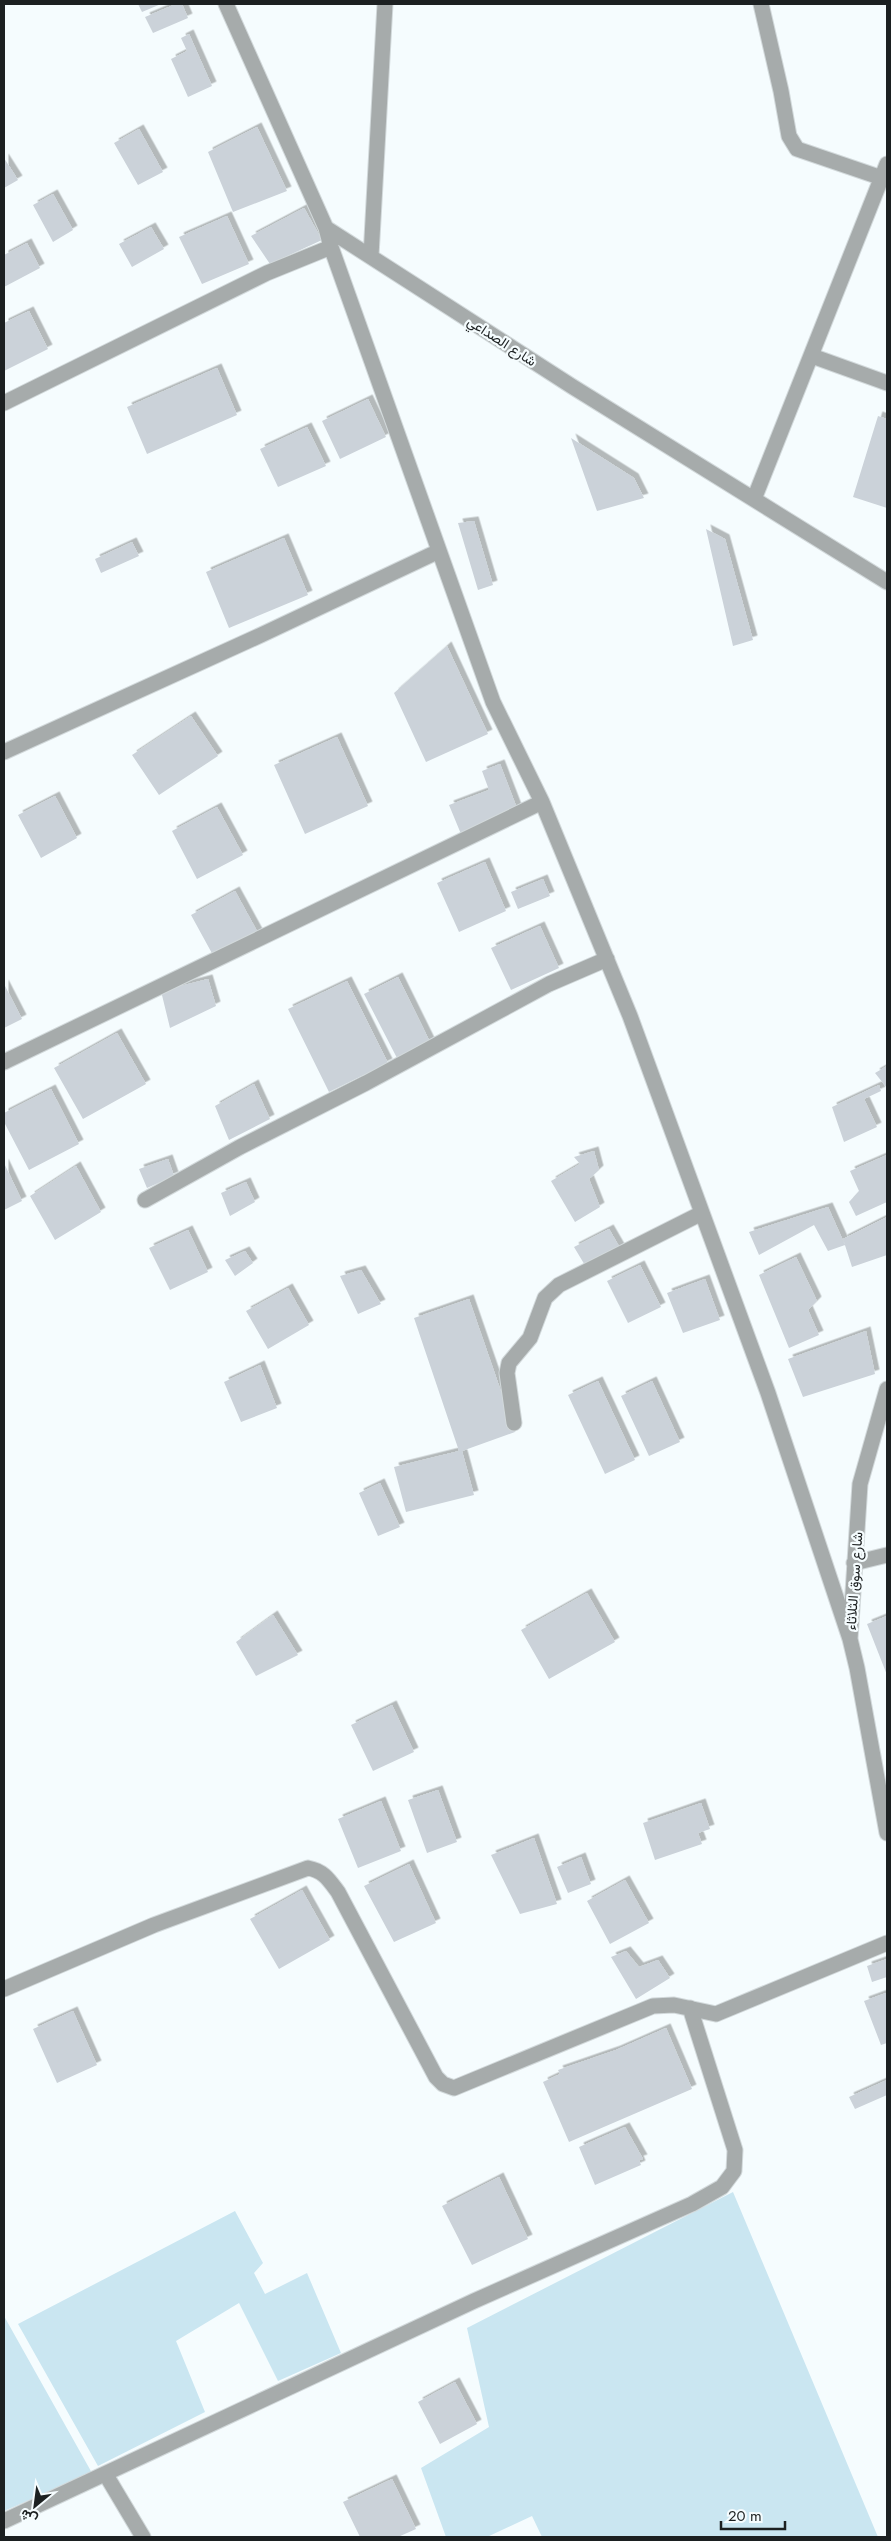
<svg xmlns="http://www.w3.org/2000/svg" width="891" height="2541" font-family="Jost,Vazirmatn,sans-serif">
<style>
.green{fill:#cae6f1}
.building{fill:#cbd2d9;filter:url(#shadow)}
.lines{fill:none;stroke-linecap:round;stroke-linejoin:round}
.minor-casing{stroke:#d2d9db;stroke-width:17}
.minor{stroke:#a6abab;stroke-width:15}
.labels{text-anchor:middle;stroke-width:4.5;stroke-linejoin:round;paint-order:stroke}
.street-label{font-size:14px;fill:#1c2021;stroke:#f5fcfe}
</style>
<defs>
<filter id="shadow"><feDropShadow dx="4.5" dy="-4.5" stdDeviation="0" flood-color="#0004"/></filter>
</defs>
<rect width="100%" height="100%" fill="#f5fcfe"/>
<path class="green" d="M 733,2192 L 878,2537 L 542,2537 L 532,2516 L 487,2537 L 446,2537 L 421,2468 L 489,2427 L 467,2328 Z
M 235,2211 L 263,2263 L 254,2273 L 265,2294 L 307,2273 L 341,2353 L 278,2381 L 239,2303 L 176,2341 L 205,2412 L 98,2466 L 18,2324 Z
M 4,2316 L 92,2473 L 4,2511 Z"/>
<path class="building" d="M 138,4 L 161,4 L 142,12 Z
M 176,4 L 182,4 L 188,18 L 153,33 L 145,17 Z
M 189,34 L 212,86 L 188,97 L 171,59 L 187,51 L 181,38 Z
M 257,127 L 287,191 L 233,212 L 208,152 Z
M 139,129 L 163,172 L 138,185 L 114,143 Z
M 4,158 L 18,180 L 4,188 Z
M 53,194 L 73,230 L 53,242 L 33,205 Z
M 304,208 L 322,240 L 270,264 L 251,236 Z
M 227,216 L 249,264 L 202,284 L 179,237 Z
M 151,227 L 164,249 L 132,267 L 119,244 Z
M 27,243 L 40,268 L 4,287 L 4,255 Z
M 29,311 L 48,349 L 4,371 L 4,323 Z
M 217,368 L 237,415 L 147,454 L 127,407 Z
M 368,399 L 386,437 L 340,459 L 322,421 Z
M 878,416 L 887,419 L 887,508 L 853,497 Z
M 307,427 L 326,466 L 278,487 L 260,449 Z
M 571,438 L 634,478 L 644,498 L 597,511 Z
M 474,521 L 493,585 L 478,590 L 458,523 Z
M 706,529 L 725,539 L 753,640 L 733,646 Z
M 284,538 L 308,595 L 229,628 L 206,572 Z
M 132,542 L 139,556 L 101,573 L 95,559 Z
M 447,646 L 488,734 L 426,762 L 394,693 Z
M 191,716 L 218,756 L 159,795 L 132,755 Z
M 337,737 L 368,806 L 305,834 L 274,765 Z
M 500,764 L 518,811 L 461,834 L 449,805 L 489,790 L 482,771 Z
M 55,796 L 77,838 L 41,858 L 18,815 Z
M 217,807 L 243,855 L 197,879 L 172,831 Z
M 485,862 L 506,911 L 459,932 L 437,883 Z
M 543,879 L 550,896 L 518,909 L 511,892 Z
M 235,891 L 258,933 L 214,957 L 191,915 Z
M 540,926 L 559,968 L 511,990 L 491,948 Z
M 398,977 L 430,1042 L 397,1058 L 364,994 Z
M 208,979 L 216,1006 L 170,1028 L 161,991 Z
M 347,981 L 388,1063 L 329,1092 L 288,1009 Z
M 4,984 L 22,1019 L 4,1028 Z
M 117,1033 L 146,1084 L 83,1119 L 54,1068 Z
M 887,1066 L 887,1088 L 875,1073 Z
M 254,1084 L 270,1119 L 229,1140 L 215,1106 Z
M 879,1085 L 881,1091 L 864,1099 L 877,1127 L 844,1142 L 832,1107 Z
M 51,1089 L 79,1144 L 29,1170 L 4,1122 L 4,1113 Z
M 594,1151 L 599,1170 L 589,1179 L 600,1207 L 575,1222 L 551,1181 L 580,1164 L 574,1157 Z
M 887,1155 L 887,1202 L 856,1216 L 849,1202 L 859,1191 L 850,1171 Z
M 168,1159 L 174,1176 L 147,1188 L 139,1169 Z
M 4,1163 L 22,1201 L 4,1210 Z
M 76,1166 L 101,1212 L 55,1240 L 30,1196 Z
M 246,1182 L 255,1202 L 230,1216 L 221,1193 Z
M 828,1207 L 845,1245 L 828,1251 L 814,1225 L 759,1255 L 749,1232 Z
M 887,1217 L 887,1255 L 852,1267 L 843,1239 Z
M 609,1229 L 620,1248 L 586,1267 L 574,1247 Z
M 188,1230 L 208,1272 L 170,1290 L 149,1248 Z
M 245,1251 L 253,1263 L 235,1276 L 225,1260 Z
M 796,1257 L 817,1301 L 808,1310 L 819,1335 L 789,1348 L 759,1275 Z
M 640,1265 L 661,1307 L 628,1323 L 607,1281 Z
M 361,1270 L 381,1304 L 358,1314 L 340,1276 Z
M 705,1279 L 720,1320 L 683,1333 L 667,1293 Z
M 288,1288 L 309,1325 L 268,1349 L 246,1311 Z
M 469,1299 L 515,1432 L 462,1451 L 474,1495 L 406,1512 L 394,1467 L 459,1451 L 414,1318 Z
M 866,1331 L 875,1374 L 803,1397 L 788,1359 Z
M 260,1365 L 277,1408 L 241,1422 L 224,1382 Z
M 598,1381 L 635,1460 L 605,1474 L 568,1395 Z
M 652,1381 L 680,1442 L 649,1456 L 621,1396 Z
M 380,1483 L 400,1527 L 378,1536 L 359,1493 Z
M 587,1593 L 615,1642 L 549,1679 L 521,1630 Z
M 273,1615 L 298,1655 L 256,1676 L 236,1642 Z
M 887,1616 L 887,1675 L 867,1624 Z
M 392,1705 L 414,1752 L 373,1771 L 351,1725 Z
M 438,1790 L 457,1842 L 427,1853 L 408,1800 Z
M 381,1801 L 401,1851 L 358,1868 L 338,1819 Z
M 701,1803 L 710,1829 L 698,1833 L 702,1844 L 655,1860 L 643,1823 Z
M 534,1838 L 557,1904 L 520,1914 L 491,1855 Z
M 581,1857 L 591,1884 L 568,1893 L 557,1867 Z
M 409,1864 L 436,1923 L 394,1942 L 364,1886 Z
M 625,1880 L 649,1923 L 610,1944 L 587,1901 Z
M 302,1890 L 330,1940 L 279,1969 L 250,1919 Z
M 626,1951 L 639,1967 L 658,1960 L 670,1978 L 636,1999 L 611,1957 Z
M 887,1959 L 887,1977 L 872,1982 L 867,1966 Z
M 886,1993 L 887,2043 L 881,2045 L 864,2001 Z
M 73,2011 L 97,2065 L 57,2083 L 33,2029 Z
M 666,2028 L 692,2089 L 569,2142 L 543,2082 L 560,2074 L 558,2070 L 616,2050 Z
M 887,2080 L 887,2095 L 855,2109 L 849,2097 Z
M 625,2127 L 643,2159 L 639,2160 L 641,2165 L 595,2185 L 579,2147 Z
M 499,2177 L 528,2239 L 472,2265 L 442,2206 Z
M 455,2382 L 477,2424 L 440,2444 L 418,2402 Z
M 392,2479 L 416,2529 L 398,2537 L 360,2537 L 343,2502 Z"/>
<g class="lines">
<defs>
<path id="minor" d="M 226,4 L 326,228 L 573,387 L 887,582
M 761,4 L 781,91 L 789,136 L 797,149 L 882,178
M 326,228 L 331,247 L 493,702 L 542,802 L 630,1016 L 768,1393 L 850,1639
M 371,256 L 385,4
M 812,356 L 887,383
M 4,403 L 267,273 L 331,247
M 754,499 L 887,164
M 4,752 L 261,635 L 439,551
M 4,1062 L 542,802
M 145,1200 L 240,1147 L 366,1083 L 549,984 L 607,959
M 887,1389 L 860,1484 L 850,1639 L 857,1668 L 887,1833
M 514,1423 L 507,1373 L 509,1363 L 530,1338 L 545,1298 L 559,1285 L 702,1213
M 854,1563 L 887,1555
M 4,1989 L 154,1925 L 308,1868 C 324,1871 329,1880 338,1892 L 436,2077 L 443,2084 L 454,2088 L 653,2006 L 674,2005 L 716,2014 L 887,1943
M 106,2475 L 143,2537
M 4,2521 L 474,2301 L 692,2204 L 722,2187 L 734,2171 L 735,2150 L 690,2008"/>
</defs>
<use href="#minor" class="minor-casing"/>
<use href="#minor" class="minor"/>
</g>
<g class="labels">
<g class="street-label">
<text transform="translate(502 341) rotate(33)" y="5">شارع الصداعي</text>
<text transform="translate(854 1581) rotate(-86)" y="5">شارع سوق الثلاثاء</text>
</g>
</g>
<rect width="891" height="2541" fill="none" stroke="#1c2021" stroke-width="10"/>
<g transform="translate(35 2506) rotate(209)" stroke="#f5fcfe" stroke-width="4" paint-order="stroke">
<path d="M0-4L9 19L0 12L-9 19Z" fill="#1c2021"/>
<text y="-8" font-size="14" font-weight="bold" text-anchor="middle" fill="#1c2021">ش</text>
</g>
<path d="M721 2521v8h64v-8" fill="none" stroke="#1c2021" stroke-width="2.5"/>
<text x="728" y="2521" font-size="15" fill="#1c2021" stroke="#f5fcfe" stroke-width="4" paint-order="stroke">20 m</text>
</svg>
